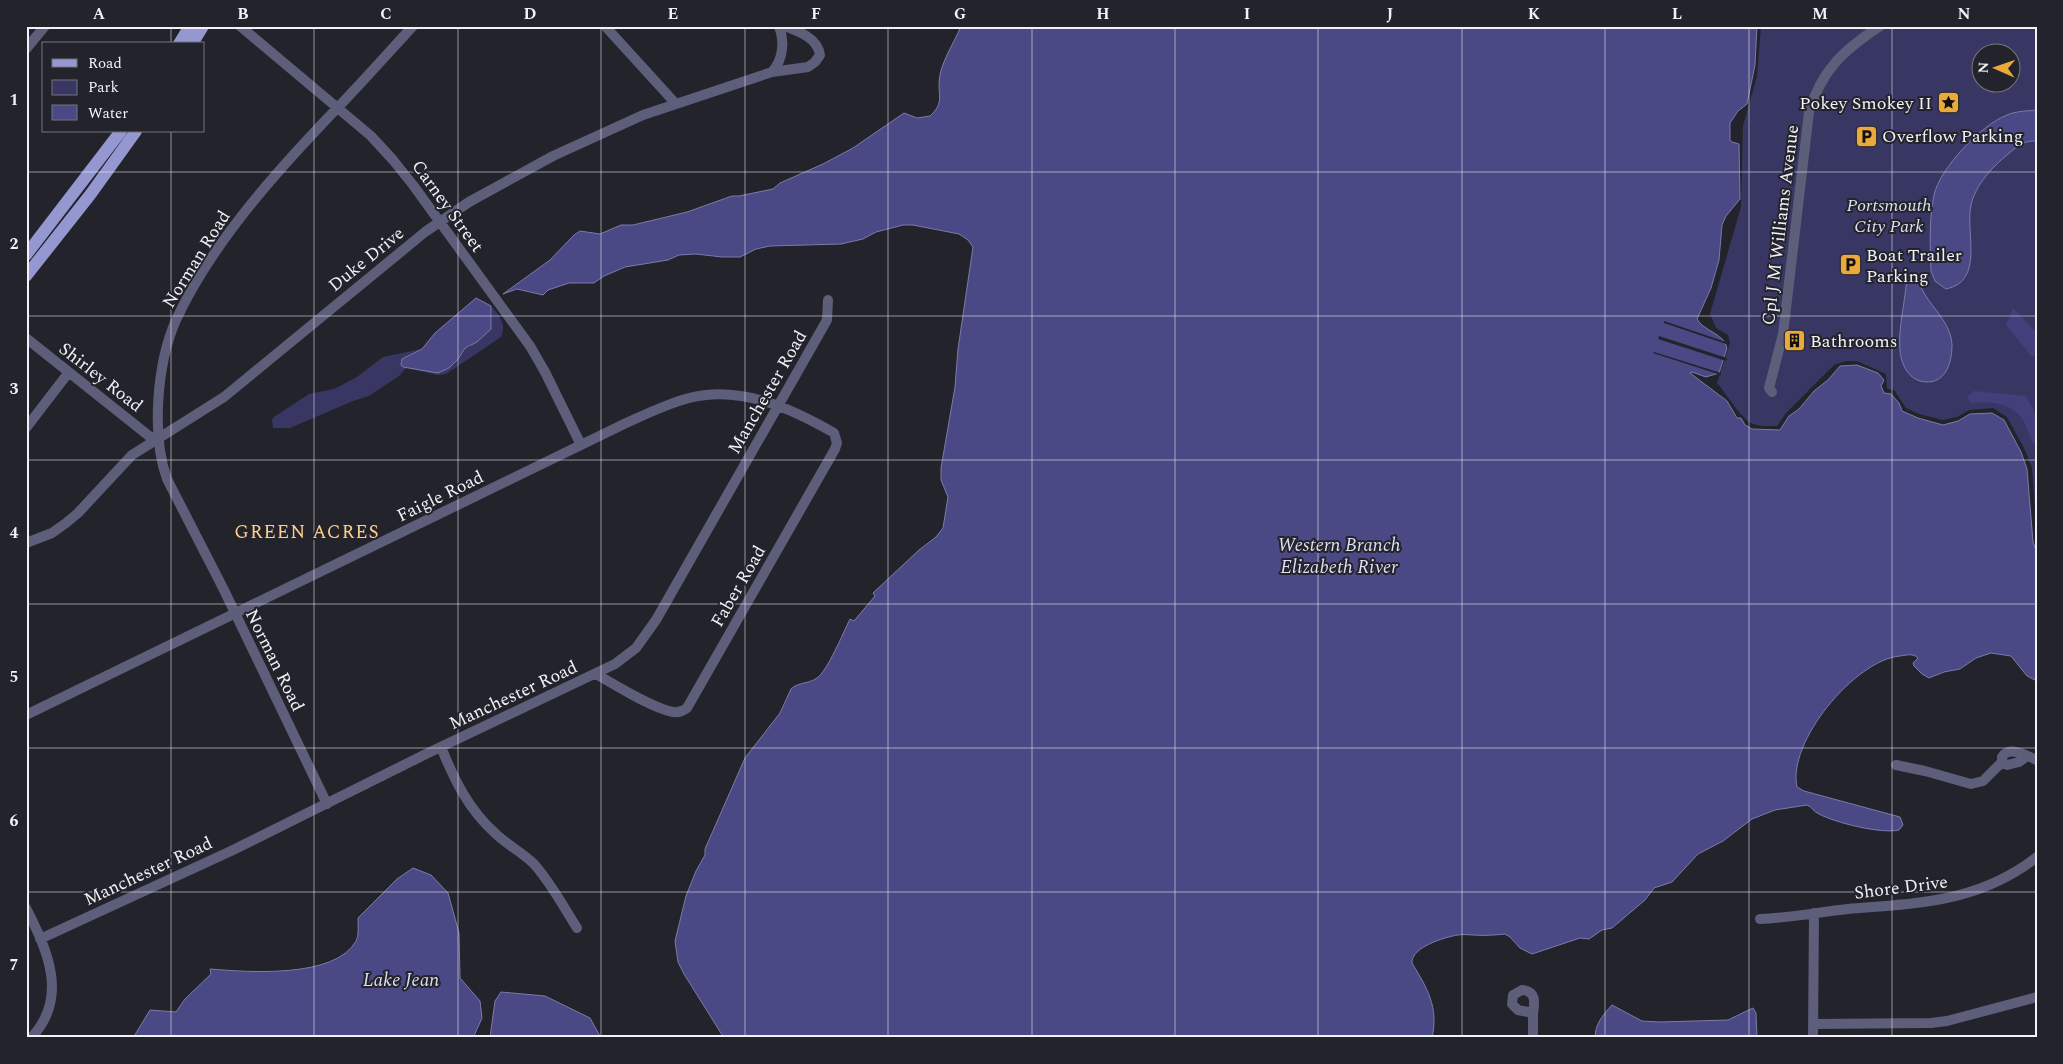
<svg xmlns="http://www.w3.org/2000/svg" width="2063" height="1064" font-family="Spectral,serif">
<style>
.green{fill:#383763;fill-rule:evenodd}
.forest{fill:#423f7b}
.water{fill:#4a4985;stroke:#7c7ba7}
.pier{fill:#23232c}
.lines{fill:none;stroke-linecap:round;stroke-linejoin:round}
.street{stroke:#5d5e7a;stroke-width:10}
.primary{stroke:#9597d0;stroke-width:12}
.grid{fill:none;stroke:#f1f1f7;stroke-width:1;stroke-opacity:0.55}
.labels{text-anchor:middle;stroke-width:4;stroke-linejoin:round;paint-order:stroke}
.poi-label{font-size:18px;fill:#f1f1f7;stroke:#23232c;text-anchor:start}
.park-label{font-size:18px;font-style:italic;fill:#dedff2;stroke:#23232c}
.street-label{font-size:18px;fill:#f1f1f7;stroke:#23232c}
.neighbourhood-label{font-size:19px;letter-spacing:1px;fill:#fecf8b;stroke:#23232c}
.water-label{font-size:19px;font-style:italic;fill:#dedff2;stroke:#23232c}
.neatline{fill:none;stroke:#f1f1f7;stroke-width:2}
.grid-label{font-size:16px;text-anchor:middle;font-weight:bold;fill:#f1f1f7}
</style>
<rect width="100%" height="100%" fill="#23232c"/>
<path class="green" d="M 1761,26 L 2037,26 L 2037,534 L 2032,468 L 2025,450 L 2007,417 L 1993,408 L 1969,410 L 1957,417 L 1943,420 L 1919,414 L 1906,408 L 1894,390 L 1887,389 L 1886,374 L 1857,361 L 1846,361 L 1834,365 L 1786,413 L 1777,426 C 1770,426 1760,427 1753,424 C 1742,420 1726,393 1717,383 L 1730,343 L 1728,335 L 1716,328 L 1710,314 L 1741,207 L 1743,126 L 1757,76 ZM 1980,52 L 2010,52 L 2010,82 L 1980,82 Z
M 491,306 C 499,315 507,324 501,337 L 446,374 L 438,375 L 406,368 L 399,376 L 369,396 L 353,401 L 290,428 L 273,428 L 272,420 L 274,417 L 309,394 L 334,389 L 357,377 L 383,357 L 422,349 L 402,359 L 401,365 C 406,368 413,369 420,370 C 444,374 452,369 465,348 L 470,347 L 492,318 Z"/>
<path class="forest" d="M 2013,308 L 2037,333 L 2037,356 L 2031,356 L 2006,325 Z
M 1974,391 L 2026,396 L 2037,416 L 2037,444 L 2033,443 C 2029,435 2026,423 2020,416 C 2008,402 1988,401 1971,403 L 1967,397 Z"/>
<path class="water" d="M 961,26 L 1757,26 L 1755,65 L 1747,104 L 1738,111 L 1730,123 L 1730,140 L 1732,142 L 1739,144 L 1740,199 L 1726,216 L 1722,225 L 1719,260 L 1711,288 L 1697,319 C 1703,331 1724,333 1727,348 L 1719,373 L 1706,377 L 1692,372 L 1690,373 L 1727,401 L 1737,418 L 1741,418 L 1745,425 L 1752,429 L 1780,430 L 1789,416 L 1799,409 L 1814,391 L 1828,380 L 1840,366 L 1857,365 L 1878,373 L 1884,380 L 1881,386 L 1884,393 L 1891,394 L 1899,403 L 1902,411 L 1918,418 L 1943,425 L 1958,421 L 1970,414 L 1992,413 L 2004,420 L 2021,452 L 2027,469 L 2033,542 L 2037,553 L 2037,681 L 2027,676 L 2011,656 L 1991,653 L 1976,658 L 1960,669 L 1944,672 L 1929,678 L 1922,674 L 1914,666 L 1913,663 L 1918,658 C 1913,653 1907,655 1900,656 C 1855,660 1787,742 1797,787 L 1804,791 L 1900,817 L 1903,825 L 1899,830 C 1881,834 1836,823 1819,814 C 1814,812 1812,807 1807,805 L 1775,810 L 1752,819 L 1723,841 L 1698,854 L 1672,882 L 1654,888 L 1645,900 L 1612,928 L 1602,930 L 1589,939 L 1580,938 L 1532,954 L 1520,948 L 1510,937 L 1505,934 C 1495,935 1484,936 1474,935 C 1469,935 1463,934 1458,935 C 1445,937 1411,947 1412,963 C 1427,988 1439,1007 1432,1038 L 724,1038 L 684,974 L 678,962 L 675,941 L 686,896 L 696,871 L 705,855 L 705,849 L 745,758 L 780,713 L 791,689 C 798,682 809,684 817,678 C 828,670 843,633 850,619 L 854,621 L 875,596 L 873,593 L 919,550 L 936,537 L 943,528 L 948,497 L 941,480 L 941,468 L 955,387 L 958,349 L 973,247 L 968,240 L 959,234 L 913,225 L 903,225 L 876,232 L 863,239 L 841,244 L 770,246 L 756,249 L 740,257 L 722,257 L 696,254 L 679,255 L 668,260 L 625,267 L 604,276 L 594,283 L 569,283 L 548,290 L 543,295 L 517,289 L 503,294 L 550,260 L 574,235 L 580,231 L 600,234 L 621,225 L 633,225 L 687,212 L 732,196 L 739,196 L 773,189 L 780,183 L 823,164 L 853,148 L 904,113 L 917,118 L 930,116 C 943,104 939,98 939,84 C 939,64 954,44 961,26 Z
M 2037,110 L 2037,141 C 2024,140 2016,147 2007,155 C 1992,167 1975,186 1971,205 C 1965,232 1985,281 1946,289 L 1935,281 L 1931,271 C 1930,249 1929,217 1934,195 C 1940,168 1981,125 2007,115 C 2016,111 2027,111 2037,110 Z
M 1912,277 L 1919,281 C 1925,304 1951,319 1952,345 C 1952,365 1944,387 1920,381 C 1913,379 1907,373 1904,366 C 1894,346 1904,309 1906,286 L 1909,279 Z
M 476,298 L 491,306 L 491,329 L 477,342 L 465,348 L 458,359 L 449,368 L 438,373 L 403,367 L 401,365 L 402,359 L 422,349 L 435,333 Z
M 413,868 L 431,875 L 448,893 L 459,933 L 460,978 L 480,1001 L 482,1018 L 473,1038 L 133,1038 L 150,1010 L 176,1012 L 185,999 L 211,974 L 210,969 C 247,972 335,979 356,941 C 359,936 358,925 358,918 L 397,879 Z
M 501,992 L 545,996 L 590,1018 L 601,1038 L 490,1038 L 495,1001 Z
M 1612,1005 L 1642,1021 L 1660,1022 L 1728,1020 L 1753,1008 L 1756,1013 L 1757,1038 L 1595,1038 C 1595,1024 1603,1015 1612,1005 Z"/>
<path class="pier" d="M 1664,321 L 1729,343 L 1729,345 L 1664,323 Z
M 1659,336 L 1727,358 L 1726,361 L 1658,339 Z
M 1654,352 L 1721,373 L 1721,375 L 1653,353 Z"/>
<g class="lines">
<path class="street" d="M 240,26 L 371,136 L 393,160 L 413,185 L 530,346 L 545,372 L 581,445
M 605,26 L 676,104
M 26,49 L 45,26
M 772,72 C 783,60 785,42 779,26
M 26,338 L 149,436 L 158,439
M 1772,392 L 1769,388 L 1783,334 L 1809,112 C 1822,69 1844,50 1880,26
M 26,428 L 69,372
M 26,543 L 52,533 L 66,523 L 78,513 L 132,455 L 224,397 L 425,232 L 469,202 L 553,156 L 643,115 L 772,72 L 808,67 L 815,62 L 820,55 C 818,38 798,31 784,26
M 26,715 L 622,425 C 644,415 666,404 689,398 C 740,385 791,408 834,433 L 837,443 L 835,449 L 687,708 C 683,711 678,713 673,712 C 652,708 615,685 596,674
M 441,747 C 454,779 468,809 495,833 C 507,845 522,852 534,864 C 551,883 563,906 577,928
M 2002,762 L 2007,765 L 2019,762 L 2027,756
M 1896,765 L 1925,771 L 1971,784 L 1983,781 L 2002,762 L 2002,757 C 2010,745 2026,756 2037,760
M 327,804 L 224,590 L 167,479 C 151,435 157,363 176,320 C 213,240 283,164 344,101 C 367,77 390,51 413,26
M 26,908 C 48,951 69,998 31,1038
M 1760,919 C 1790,918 1819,912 1848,909 C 1918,903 1978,903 2037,857
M 40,939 L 231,851 L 428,753 L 615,664 L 636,648 L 656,620 L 827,320 L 828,300
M 1522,990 C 1536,991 1535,1002 1533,1013 L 1518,1010 L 1512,1004 L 1513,995 Z
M 1533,1013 L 1533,1038
M 1813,1024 L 1931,1023 L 1947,1021 L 2037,997
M 1813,1038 L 1814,913"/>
<path class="primary" d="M 179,44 L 190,26
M 192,44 L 203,26
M 26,255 L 121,131
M 26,276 L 90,195 L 136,131"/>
</g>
<path class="grid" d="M 171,26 L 171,44M 314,26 L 314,1038M 458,26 L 458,1038M 601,26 L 601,1038M 745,26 L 745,1038M 888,26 L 888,1038M 1032,26 L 1032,1038M 1175,26 L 1175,1038M 1318,26 L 1318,1038M 1462,26 L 1462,1038M 1605,26 L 1605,1038M 1749,26 L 1749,1038M 1892,26 L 1892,1038M 171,131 L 171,1038M 26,172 L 2037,172M 26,316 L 2037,316M 26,460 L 2037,460M 26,604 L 2037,604M 26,748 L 2037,748M 26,892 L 2037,892"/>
<defs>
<symbol id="sight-square" viewBox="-11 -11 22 22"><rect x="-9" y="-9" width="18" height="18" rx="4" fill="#eba93a" stroke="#23232c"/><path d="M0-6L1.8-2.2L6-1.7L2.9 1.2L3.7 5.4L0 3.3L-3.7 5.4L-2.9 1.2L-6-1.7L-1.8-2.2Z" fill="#111"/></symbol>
<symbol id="parking-square" viewBox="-11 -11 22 22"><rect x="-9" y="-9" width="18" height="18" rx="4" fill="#eba93a" stroke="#23232c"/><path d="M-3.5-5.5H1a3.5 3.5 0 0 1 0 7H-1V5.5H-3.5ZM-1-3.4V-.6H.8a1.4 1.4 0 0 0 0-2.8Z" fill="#111"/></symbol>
<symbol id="building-square" viewBox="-11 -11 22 22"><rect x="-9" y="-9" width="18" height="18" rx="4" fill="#eba93a" stroke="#23232c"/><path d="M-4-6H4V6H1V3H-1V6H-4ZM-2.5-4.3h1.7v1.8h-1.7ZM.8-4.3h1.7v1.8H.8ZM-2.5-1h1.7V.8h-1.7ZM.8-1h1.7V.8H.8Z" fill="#111"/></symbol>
</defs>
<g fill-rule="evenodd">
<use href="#sight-square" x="1936" y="90" width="25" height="25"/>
<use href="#parking-square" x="1854" y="124" width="25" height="25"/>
<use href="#parking-square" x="1838" y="252" width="25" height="25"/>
<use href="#building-square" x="1782" y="328" width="25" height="25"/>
</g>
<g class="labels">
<g class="poi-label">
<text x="1932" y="109" text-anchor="end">Pokey Smokey II</text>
<text x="1882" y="142">Overflow Parking</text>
<text x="1866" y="261">Boat Trailer<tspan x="1866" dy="21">Parking</tspan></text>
<text x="1810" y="347">Bathrooms</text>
</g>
<g class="park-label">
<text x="1889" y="211">Portsmouth<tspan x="1889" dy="21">City Park</tspan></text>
</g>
<g class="street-label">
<text transform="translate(448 206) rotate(54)" y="6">Carney Street</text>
<text transform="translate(1780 225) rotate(-83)" y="6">Cpl J M Williams Avenue</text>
<text transform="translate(196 259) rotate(-58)" y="6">Norman Road</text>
<text transform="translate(366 259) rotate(-39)" y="6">Duke Drive</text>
<text transform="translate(101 377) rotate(38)" y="6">Shirley Road</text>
<text transform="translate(767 392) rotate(-60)" y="6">Manchester Road</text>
<text transform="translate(440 496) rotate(-26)" y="6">Faigle Road</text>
<text transform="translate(738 586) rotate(-60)" y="6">Faber Road</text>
<text transform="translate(275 660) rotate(64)" y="6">Norman Road</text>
<text transform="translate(513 695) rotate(-25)" y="6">Manchester Road</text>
<text transform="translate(148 871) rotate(-25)" y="6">Manchester Road</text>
<text transform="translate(1901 887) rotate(-7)" y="6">Shore Drive</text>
</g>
<g class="neighbourhood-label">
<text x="307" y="538">GREEN ACRES</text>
</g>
<g class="water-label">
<text x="1339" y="551">Western Branch<tspan x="1339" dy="22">Elizabeth River</tspan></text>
<text x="401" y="986">Lake Jean</text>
</g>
</g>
<rect width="2063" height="1064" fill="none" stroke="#23232c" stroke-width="55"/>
<rect x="42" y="42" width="162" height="90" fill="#23232c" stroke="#75757d"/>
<rect x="52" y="59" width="25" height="8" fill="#9597d0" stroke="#75757d"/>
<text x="88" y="68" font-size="15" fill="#f1f1f7">Road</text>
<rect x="52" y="80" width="25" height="15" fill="#383763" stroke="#75757d"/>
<text x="88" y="92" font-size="15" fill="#f1f1f7">Park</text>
<rect x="52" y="105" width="25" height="15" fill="#4a4985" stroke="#75757d"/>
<text x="88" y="118" font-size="15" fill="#f1f1f7">Water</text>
<g transform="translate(1996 68) rotate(272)"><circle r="24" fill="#23232c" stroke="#75757d"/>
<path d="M0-4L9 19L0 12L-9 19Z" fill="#eba93a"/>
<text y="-8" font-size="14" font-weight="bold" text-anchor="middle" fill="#f1f1f7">N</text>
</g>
<rect x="28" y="28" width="2008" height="1008" class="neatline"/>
<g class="grid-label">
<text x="99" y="19">A</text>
<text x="243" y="19">B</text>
<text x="386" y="19">C</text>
<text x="530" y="19">D</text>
<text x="673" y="19">E</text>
<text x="816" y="19">F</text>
<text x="960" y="19">G</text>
<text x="1103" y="19">H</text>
<text x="1247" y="19">I</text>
<text x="1390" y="19">J</text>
<text x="1534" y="19">K</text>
<text x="1677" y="19">L</text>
<text x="1820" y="19">M</text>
<text x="1964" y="19">N</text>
<text x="14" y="105">1</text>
<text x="14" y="249">2</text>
<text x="14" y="394">3</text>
<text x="14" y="538">4</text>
<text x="14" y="682">5</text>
<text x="14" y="826">6</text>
<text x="14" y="970">7</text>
</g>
</svg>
